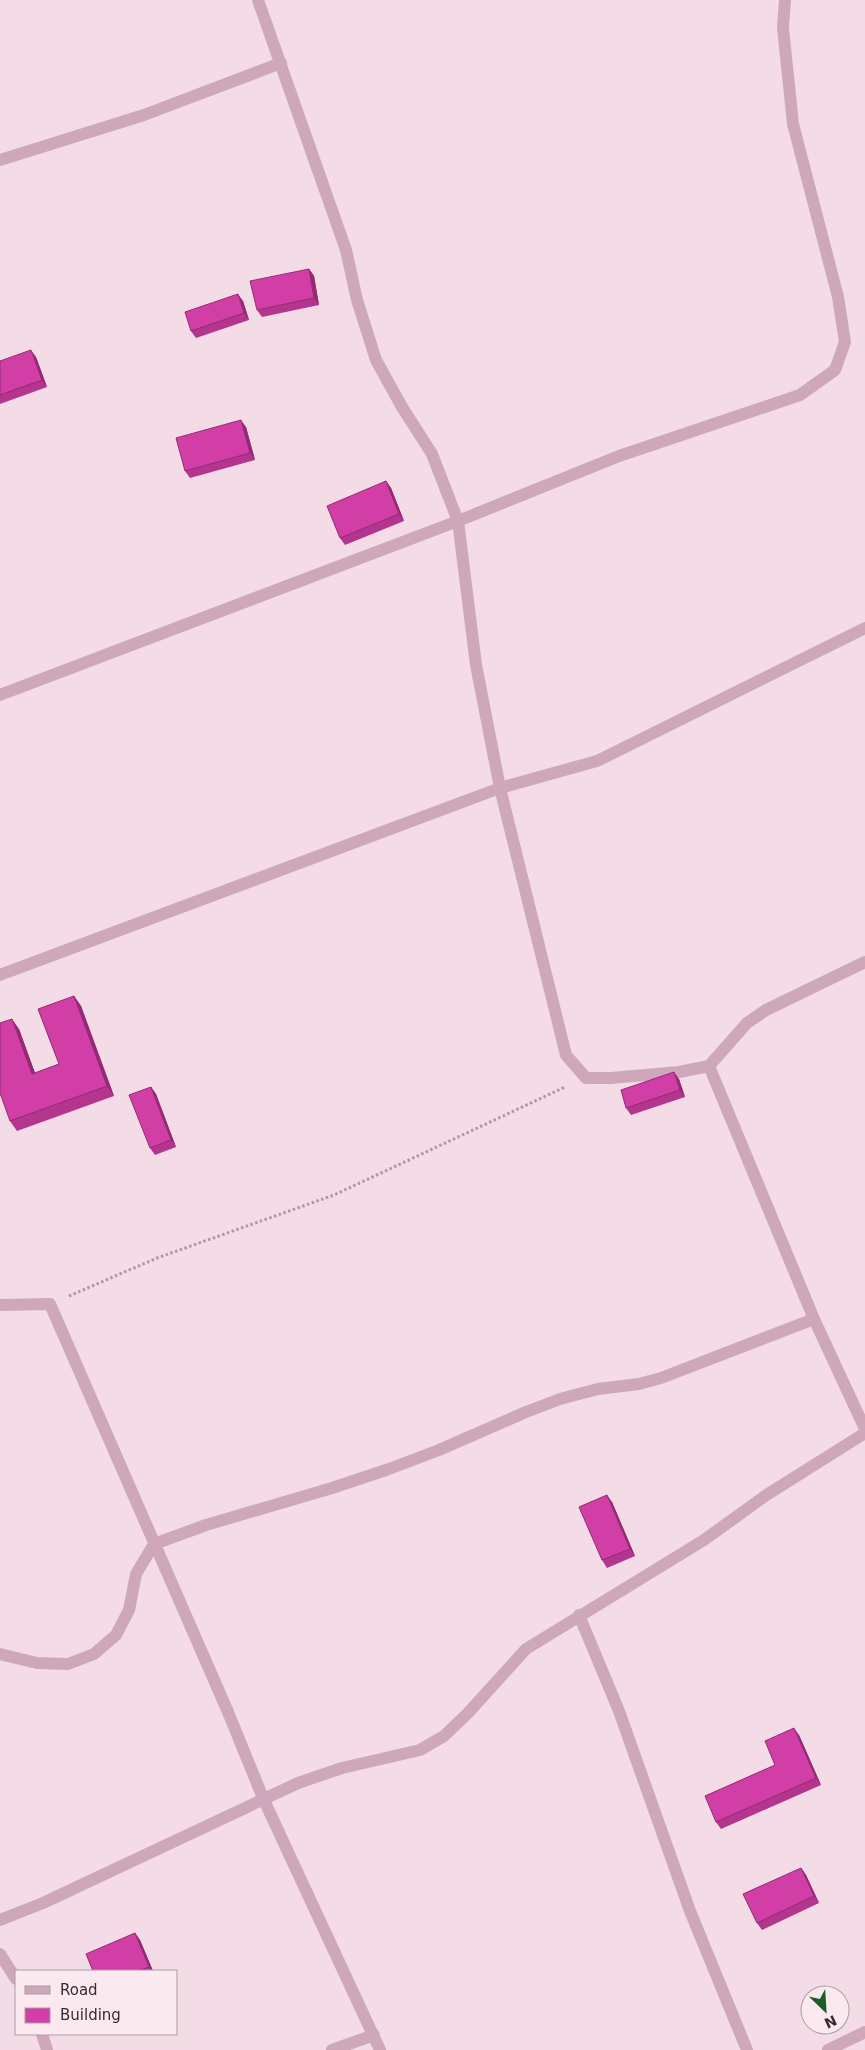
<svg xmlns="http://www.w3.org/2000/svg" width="865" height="2050" font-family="'DejaVu Sans',sans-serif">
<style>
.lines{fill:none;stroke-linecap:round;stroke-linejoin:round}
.path{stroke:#ba91a6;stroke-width:3;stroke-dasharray:2.5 2.5;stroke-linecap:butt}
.street{stroke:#cea7ba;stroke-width:12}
.wall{fill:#b4358e}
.shaded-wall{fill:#922b74}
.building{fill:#d13ea5;stroke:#922b74}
</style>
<rect width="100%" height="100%" fill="#f4dce6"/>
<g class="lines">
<path class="path" d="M 69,1296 L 157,1258 L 334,1195 L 565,1087"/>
<path class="street" d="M 258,0 L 346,250 L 357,300 L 376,360 L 402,407 L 432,454 L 458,521 L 476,665 L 500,788 L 566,1055 L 586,1078 L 611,1078 L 679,1072 L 709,1066 L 747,1023 L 766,1010 L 865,962
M 0,160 L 144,115 L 281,63
M 0,695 L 458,521 L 619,456 L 800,395 L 835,370 L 845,342 L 838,297 L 793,124 L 783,28 L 785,0
M 0,975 L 500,788 L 597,761 L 865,628
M 709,1066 L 814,1319 L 865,1429
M 0,1305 L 50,1304 L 228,1712 L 263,1798 L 380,2050
M 579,1615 L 619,1711 L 690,1911 L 747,2050
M 0,1654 L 37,1663 L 68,1664 L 94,1654 L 116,1635 L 129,1610 L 136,1574 L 154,1544 L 206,1525 L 332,1488 L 389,1469 L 439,1450 L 526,1412 L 560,1399 L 598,1389 L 639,1384 L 661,1378 L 814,1319
M 0,1920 L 43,1903 L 298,1783 L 342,1768 L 420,1750 L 444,1736 L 468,1713 L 526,1649 L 704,1540 L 765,1496 L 865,1433
M 0,1954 L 16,1979
M 42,2034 L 47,2050
M 332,2050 L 374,2035
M 828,2050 L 865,2032"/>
</g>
<path class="wall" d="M 309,269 L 314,276 L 319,305 L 262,317 L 257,310 Z
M 243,301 L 249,320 L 196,338 L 191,331 Z
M 36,357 L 47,387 L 0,404 L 0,361 Z
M 246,427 L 255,460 L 190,478 L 185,471 Z
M 386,481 L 391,488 L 404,521 L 345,545 L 340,538 Z
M 74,996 L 81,1006 L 114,1096 L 17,1131 L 10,1121 L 19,1029 L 35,1073 L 59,1064 Z
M 679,1079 L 685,1097 L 631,1115 L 626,1108 Z
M 151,1087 L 156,1094 L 176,1147 L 155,1155 L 150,1148 Z
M 612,1502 L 635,1556 L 607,1568 L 602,1560 Z
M 799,1735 L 821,1785 L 721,1829 L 716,1822 L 775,1765 Z
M 801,1868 L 806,1875 L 819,1903 L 762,1930 L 757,1923 Z
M 135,1933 L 140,1940 L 153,1971 L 93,1971 Z"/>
<path class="shaded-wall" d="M 309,269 L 314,276 L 319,305 L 314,298 Z
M 238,294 L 243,301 L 249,320 L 244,313 Z
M 31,350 L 36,357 L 47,387 L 42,380 Z
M 241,420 L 246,427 L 255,460 L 250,453 Z
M 386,481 L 391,488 L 404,521 L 399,514 Z
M 74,996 L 81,1006 L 114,1096 L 107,1086 Z
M 12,1019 L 19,1029 L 39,1084 L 32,1074 Z
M 674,1072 L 679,1079 L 685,1097 L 680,1090 Z
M 151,1087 L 156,1094 L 176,1147 L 171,1140 Z
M 607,1495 L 612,1502 L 635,1556 L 630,1549 Z
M 794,1728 L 799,1735 L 821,1785 L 816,1778 Z
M 801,1868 L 806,1875 L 819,1903 L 814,1896 Z
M 135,1933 L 140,1940 L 153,1971 L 149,1967 Z"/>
<path class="building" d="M 309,269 L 314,298 L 257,310 L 250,281 Z
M 238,294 L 244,313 L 191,331 L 185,312 Z
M 31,350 L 42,380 L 0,395 L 0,361 Z
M 241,420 L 250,453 L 185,471 L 176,438 Z
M 386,481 L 399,514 L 340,538 L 327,506 Z
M 74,996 L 107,1086 L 10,1121 L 0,1093 L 0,1023 L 12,1019 L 32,1074 L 59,1064 L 38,1009 Z
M 674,1072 L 680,1090 L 626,1108 L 621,1090 Z
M 151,1087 L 171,1140 L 150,1148 L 129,1095 Z
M 607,1495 L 630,1549 L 602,1560 L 579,1507 Z
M 794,1728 L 816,1778 L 716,1822 L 705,1796 L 775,1765 L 765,1741 Z
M 801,1868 L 814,1896 L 757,1923 L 743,1894 Z
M 135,1933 L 149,1967 L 138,1971 L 93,1971 L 86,1954 Z"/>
<rect x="15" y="1970" width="162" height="65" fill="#fbe9f0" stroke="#ae9ca4"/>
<rect x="25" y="1986" width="25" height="8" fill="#cea7ba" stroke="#ae9ca4"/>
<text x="60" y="1995" font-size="15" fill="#3a2833">Road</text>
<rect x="25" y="2008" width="25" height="15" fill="#d13ea5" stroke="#ae9ca4"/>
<text x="60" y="2020" font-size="15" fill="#3a2833">Building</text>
<g transform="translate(825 2010) rotate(155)"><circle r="24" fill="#fbe9f0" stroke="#ae9ca4"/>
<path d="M0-4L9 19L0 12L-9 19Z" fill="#195f22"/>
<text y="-8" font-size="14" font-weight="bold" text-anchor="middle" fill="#3a2833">N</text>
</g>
</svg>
